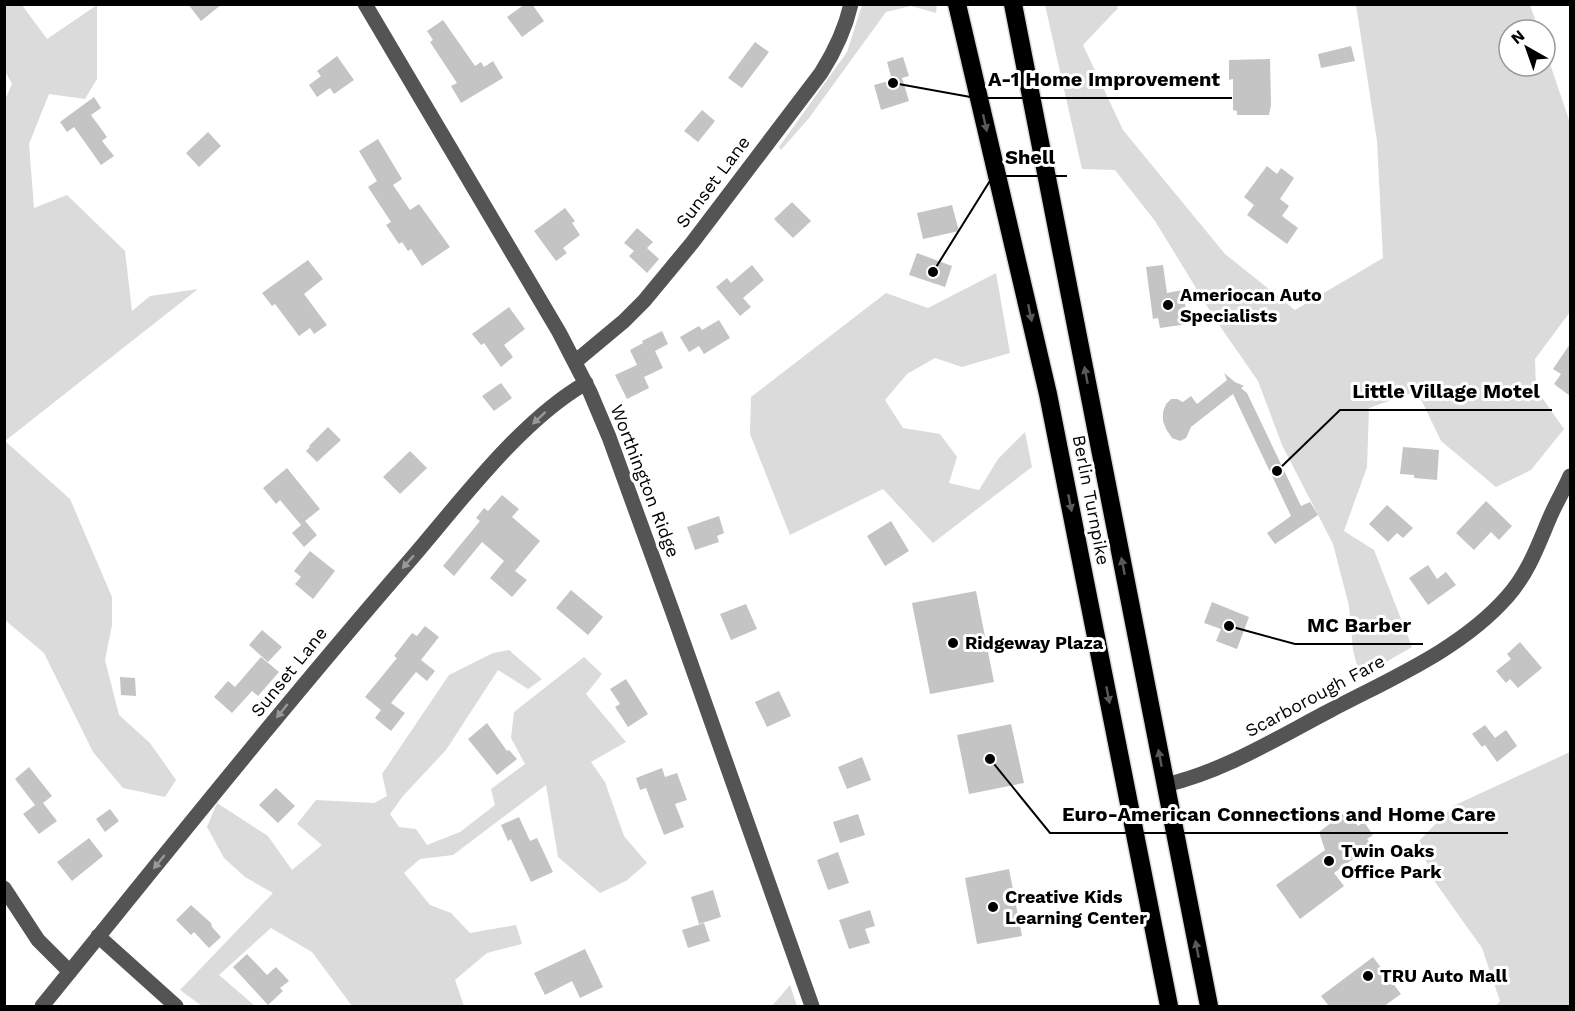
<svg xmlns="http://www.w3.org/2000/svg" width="1575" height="1011" font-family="'Work Sans',sans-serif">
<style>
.green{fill:#dbdbdb}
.building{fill:#c4c4c4}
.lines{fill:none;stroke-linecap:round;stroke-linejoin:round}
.highway-casing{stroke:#dbdbdb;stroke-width:21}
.minor{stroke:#545454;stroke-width:15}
.highway{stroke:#000;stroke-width:18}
.oneway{fill:#595959}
.oneway2{fill:#989898}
.poi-dot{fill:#000;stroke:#fff;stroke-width:2}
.labels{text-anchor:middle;stroke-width:6;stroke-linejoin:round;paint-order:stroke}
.street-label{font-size:18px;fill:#000;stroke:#fff}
.poi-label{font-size:18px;font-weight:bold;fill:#000;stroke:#fff;text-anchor:start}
.leader{fill:none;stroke:#000;stroke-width:2}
.callout-dot{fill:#000;stroke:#fff;stroke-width:2}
.callout-label{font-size:20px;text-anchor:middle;font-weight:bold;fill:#000;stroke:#fff;stroke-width:6;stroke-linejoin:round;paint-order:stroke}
</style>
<rect width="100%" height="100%" fill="#fff"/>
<path class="green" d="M 5,4 L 22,5 L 47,39 L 97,5 L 97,79 L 85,99 L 49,94 L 29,144 L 34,208 L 67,195 L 125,251 L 132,311 L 150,296 L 198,289 L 5,441 L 70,499 L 112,597 L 112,625 L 105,660 L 119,715 L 150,743 L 176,780 L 165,797 L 123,788 L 93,752 L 44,653 L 5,620 L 4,102 L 12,84 L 5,71 Z
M 862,5 L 937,5 L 936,13 L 911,6 L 886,12 L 809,118 L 781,150 L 779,147 L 847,52 Z
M 1045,5 L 1116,5 L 1118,8 L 1083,45 L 1123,130 L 1225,254 L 1295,310 L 1383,258 L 1377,141 L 1356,5 L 1530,5 L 1539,30 L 1509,30 L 1509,66 L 1545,66 L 1545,49 L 1570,123 L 1570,312 L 1535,359 L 1536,389 L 1564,429 L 1531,470 L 1496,487 L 1441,441 L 1417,391 L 1369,408 L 1367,467 L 1344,531 L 1374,550 L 1412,647 L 1360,677 L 1353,650 L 1349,606 L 1333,544 L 1282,445 L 1258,381 L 1215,319 L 1155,221 L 1115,170 L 1082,169 Z
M 996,273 L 1010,353 L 962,367 L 935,358 L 907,374 L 885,400 L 903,428 L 940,434 L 957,457 L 949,483 L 979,490 L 998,459 L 1025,432 L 1032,467 L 933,543 L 883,489 L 790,535 L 750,434 L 751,397 L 886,293 L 928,308 Z
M 509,650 L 542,679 L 528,689 L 498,670 L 446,750 L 403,796 L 390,814 L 399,827 L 416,829 L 427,845 L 460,832 L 495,805 L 491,789 L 525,764 L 511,738 L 514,712 L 584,657 L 602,674 L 586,694 L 626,742 L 591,762 L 605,782 L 624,836 L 647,863 L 626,881 L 600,893 L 558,857 L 546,785 L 453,855 L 420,859 L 404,873 L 430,905 L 451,913 L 470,933 L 516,925 L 522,944 L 487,953 L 455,980 L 464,1006 L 352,1006 L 312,952 L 271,928 L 219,975 L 255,1006 L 202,1006 L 180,990 L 273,893 L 245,877 L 224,858 L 207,827 L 217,803 L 268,836 L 292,870 L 322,845 L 297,824 L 316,800 L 374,803 L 387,796 L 382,774 L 449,675 L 493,653 Z
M 1570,752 L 1570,1006 L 1496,1006 L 1500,1001 L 1482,948 L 1435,882 L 1418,842 L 1453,806 Z
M 790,985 L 797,1006 L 772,1006 Z"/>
<path class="building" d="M 188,4 L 222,4 L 201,21 Z
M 525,4 L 532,4 L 544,21 L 522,37 L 507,17 Z
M 443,20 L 475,66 L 481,62 L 484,67 L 493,61 L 503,78 L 461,103 L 451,86 L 457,83 L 430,42 L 433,40 L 427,31 Z
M 755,42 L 769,52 L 742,88 L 728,78 Z
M 1351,46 L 1355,61 L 1321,68 L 1318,54 Z
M 337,56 L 354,80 L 334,94 L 330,88 L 317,97 L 309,85 L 321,76 L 317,71 Z
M 903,57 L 909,76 L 902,78 L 909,101 L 881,110 L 874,85 L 892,80 L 887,62 Z
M 1270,59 L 1271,105 L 1269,115 L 1237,115 L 1237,111 L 1233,110 L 1233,79 L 1229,80 L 1229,60 Z
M 94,97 L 101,108 L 91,115 L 107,137 L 102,141 L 114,156 L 101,165 L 74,127 L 67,132 L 60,122 Z
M 702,110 L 715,121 L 698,142 L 684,131 Z
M 208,132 L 221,146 L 199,167 L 186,153 Z
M 378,139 L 402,179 L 393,185 L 410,210 L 419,204 L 450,247 L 422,266 L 411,249 L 408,251 L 402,242 L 399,244 L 386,225 L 391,222 L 368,187 L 377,181 L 359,151 Z
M 1267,166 L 1277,174 L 1281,168 L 1294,178 L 1280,199 L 1289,206 L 1282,216 L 1298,228 L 1287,244 L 1247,215 L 1254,205 L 1244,197 Z
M 792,202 L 811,221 L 793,238 L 774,219 Z
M 952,205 L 959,231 L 923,239 L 917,213 Z
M 565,208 L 575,221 L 572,223 L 580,235 L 563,248 L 567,253 L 556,261 L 534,231 Z
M 637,228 L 653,242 L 647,248 L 659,259 L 647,273 L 629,256 L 634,251 L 624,243 Z
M 917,253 L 952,266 L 945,287 L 909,275 Z
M 308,260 L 323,279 L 304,294 L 327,325 L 314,334 L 310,328 L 299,336 L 275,304 L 272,306 L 262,293 Z
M 752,265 L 764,280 L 743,298 L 751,307 L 740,316 L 716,287 L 727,278 L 731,283 Z
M 1163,265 L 1167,293 L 1183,290 L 1188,324 L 1160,328 L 1158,318 L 1153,319 L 1146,267 Z
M 509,307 L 525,329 L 504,345 L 513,357 L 501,367 L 484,343 L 481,345 L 472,334 Z
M 719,320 L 730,338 L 704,354 L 699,346 L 689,352 L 680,337 L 699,326 L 702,330 Z
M 662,331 L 668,344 L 655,351 L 663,368 L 644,377 L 649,388 L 627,399 L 615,375 L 637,365 L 630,350 L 643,343 L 642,341 Z
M 1570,344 L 1570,396 L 1554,384 L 1561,374 L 1553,369 Z
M 1224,373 L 1235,382 L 1244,386 L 1241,388 L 1247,393 L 1301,506 L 1310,502 L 1318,515 L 1275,544 L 1267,533 L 1291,516 L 1233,394 L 1191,427 L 1186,438 L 1180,441 L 1172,438 L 1166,429 L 1163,421 L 1163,412 L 1166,404 L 1171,399 L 1177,399 L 1183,402 L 1191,396 L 1197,404 L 1227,380 Z
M 501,383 L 512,398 L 494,411 L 482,396 Z
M 328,427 L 341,440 L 317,462 L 306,451 L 310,447 L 309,446 Z
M 1403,447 L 1439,450 L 1437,480 L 1414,478 L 1414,475 L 1400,474 Z
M 410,451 L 427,468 L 400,494 L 383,477 Z
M 287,468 L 320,509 L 305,521 L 317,535 L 304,547 L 292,533 L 301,525 L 280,500 L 276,504 L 263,488 Z
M 502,495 L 519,509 L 512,517 L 540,541 L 515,571 L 527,580 L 512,597 L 490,578 L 504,561 L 482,542 L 454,576 L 443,566 L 480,521 L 476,518 L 484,508 L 488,511 Z
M 1486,501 L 1512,526 L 1499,540 L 1491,532 L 1474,550 L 1456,533 Z
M 1387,505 L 1413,528 L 1403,538 L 1397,533 L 1388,542 L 1369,524 Z
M 719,516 L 724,533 L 717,536 L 719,542 L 695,550 L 687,527 Z
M 891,521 L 909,551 L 885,566 L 867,536 Z
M 310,551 L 335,571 L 313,599 L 295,584 L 301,577 L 294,571 Z
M 1428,565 L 1437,579 L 1446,572 L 1456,585 L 1428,605 L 1409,578 Z
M 571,590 L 603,617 L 588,635 L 556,608 Z
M 976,591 L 994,682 L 930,694 L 912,603 Z
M 1212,602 L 1249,617 L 1237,649 L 1216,641 L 1221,629 L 1204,623 Z
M 746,604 L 757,629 L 731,640 L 720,614 Z
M 425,626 L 439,637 L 421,660 L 435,671 L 427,681 L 416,672 L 391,703 L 405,713 L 391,731 L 375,718 L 381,710 L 365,697 L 397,658 L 394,656 L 412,633 L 417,636 Z
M 262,630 L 282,647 L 268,662 L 249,645 Z
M 1520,642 L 1542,668 L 1518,688 L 1510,679 L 1506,683 L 1496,671 L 1511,659 L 1507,654 Z
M 261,657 L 279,672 L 258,696 L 252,691 L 232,713 L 214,697 L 228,681 L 235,687 Z
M 120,677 L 135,678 L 136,696 L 121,695 Z
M 626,679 L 648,714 L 628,727 L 615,707 L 620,704 L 610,689 Z
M 779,691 L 791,716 L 767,727 L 755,702 Z
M 487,723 L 507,751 L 509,750 L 517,759 L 497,775 L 468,739 Z
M 1011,724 L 1024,783 L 969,794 L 957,735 Z
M 1485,725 L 1495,738 L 1506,730 L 1517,746 L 1497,762 L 1485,745 L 1482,747 L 1472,734 Z
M 862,757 L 871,780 L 847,789 L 838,767 Z
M 29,767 L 52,796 L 43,803 L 57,821 L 39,834 L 23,814 L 35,805 L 15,779 Z
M 662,768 L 665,777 L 677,773 L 687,800 L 675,804 L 684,827 L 664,835 L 646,788 L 640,790 L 636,778 Z
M 276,788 L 295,806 L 278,823 L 259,805 Z
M 110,809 L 119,821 L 105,832 L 96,819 Z
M 1347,811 L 1358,826 L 1364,822 L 1373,835 L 1367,839 L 1372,845 L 1334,873 L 1344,886 L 1300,919 L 1276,885 L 1325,850 L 1319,832 Z
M 858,814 L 865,835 L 840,843 L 833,822 Z
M 519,817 L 530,841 L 537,838 L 553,872 L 531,882 L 511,839 L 508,841 L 501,825 Z
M 89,838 L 103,856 L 72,881 L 57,862 Z
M 838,852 L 849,883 L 828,890 L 817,860 Z
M 1009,869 L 1022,936 L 977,944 L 965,878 Z
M 713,890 L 721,917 L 699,924 L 691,897 Z
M 191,905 L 211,923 L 212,927 L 221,937 L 209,948 L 194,932 L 191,935 L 176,920 Z
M 870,910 L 875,926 L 865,929 L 870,943 L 849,949 L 839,920 Z
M 704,923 L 710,941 L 688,948 L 682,930 Z
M 585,949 L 603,987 L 580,998 L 572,981 L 545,995 L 534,973 Z
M 247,954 L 267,975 L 276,967 L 289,981 L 280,988 L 283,991 L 268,1005 L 233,967 Z
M 1373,957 L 1401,994 L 1384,1006 L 1329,1006 L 1321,996 Z"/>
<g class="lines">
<defs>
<path id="highway" d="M 957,4 L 1048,394 L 1169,1006
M 1013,4 L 1209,1006"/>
</defs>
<use href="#highway" class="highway-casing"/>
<path class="minor" d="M 365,4 L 559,332 L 590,392 L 609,437 L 673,613 L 812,1006
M 576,361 L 624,321 L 644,301 L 692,243 L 821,73 C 835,51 845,30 851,4
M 1165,785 C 1225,771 1277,738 1331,710 C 1392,678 1461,649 1507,597 C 1528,574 1538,545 1550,517 C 1556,503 1564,490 1570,476
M 4,888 L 38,940 L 70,972
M 98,936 L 176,1006
M 42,1006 C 164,856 284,705 411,559 C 460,502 521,420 586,383"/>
<use href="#highway" class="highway"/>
</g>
<defs><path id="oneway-solid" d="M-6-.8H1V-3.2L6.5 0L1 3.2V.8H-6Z" transform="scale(1.5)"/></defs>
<g class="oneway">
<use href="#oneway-solid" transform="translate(985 123) rotate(77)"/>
<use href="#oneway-solid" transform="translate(1030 313) rotate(78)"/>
<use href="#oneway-solid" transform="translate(1086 375) rotate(-101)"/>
<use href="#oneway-solid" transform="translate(1070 503) rotate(79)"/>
<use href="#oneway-solid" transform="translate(1123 566) rotate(-101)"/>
<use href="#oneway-solid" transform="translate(1108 695) rotate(79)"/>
<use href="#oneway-solid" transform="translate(1160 758) rotate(-101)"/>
<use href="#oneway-solid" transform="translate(1197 949) rotate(-101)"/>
</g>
<g class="oneway2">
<use href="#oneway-solid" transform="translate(539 418) rotate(137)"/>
<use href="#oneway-solid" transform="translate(408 562) rotate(131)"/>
<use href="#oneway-solid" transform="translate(282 711) rotate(129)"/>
<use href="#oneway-solid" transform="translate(159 862) rotate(129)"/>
</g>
<g class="poi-dot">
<circle cx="1168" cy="305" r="6"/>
<circle cx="953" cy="643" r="6"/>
<circle cx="1329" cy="861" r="6"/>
<circle cx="993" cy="907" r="6"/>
<circle cx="1368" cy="976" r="6"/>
</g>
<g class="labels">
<g class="street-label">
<text transform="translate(713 182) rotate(-53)" y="6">Sunset Lane</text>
<text transform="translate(645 481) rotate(69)" y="6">Worthington Ridge</text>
<text transform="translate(1091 500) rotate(79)" y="6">Berlin Turnpike</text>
<text transform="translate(289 672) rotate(-51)" y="6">Sunset Lane</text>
<text transform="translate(1315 696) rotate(-28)" y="6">Scarborough Fare</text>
</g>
<g class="poi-label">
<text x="1180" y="301">Ameriocan Auto<tspan x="1180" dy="21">Specialists</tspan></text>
<text x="965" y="649">Ridgeway Plaza</text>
<text x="1341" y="857">Twin Oaks<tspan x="1341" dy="21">Office Park</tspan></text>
<text x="1005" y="903">Creative Kids<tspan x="1005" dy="21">Learning Center</tspan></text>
<text x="1380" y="982">TRU Auto Mall</text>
</g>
</g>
<path class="leader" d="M893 83L976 98H1232M933 272L993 176H1067M1277 471L1340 410H1552M1229 626L1295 644H1423M990 759L1050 833H1508"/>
<g class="callout-dot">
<circle cx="893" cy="83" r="6"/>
<circle cx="933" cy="272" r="6"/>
<circle cx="1277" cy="471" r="6"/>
<circle cx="1229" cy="626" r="6"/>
<circle cx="990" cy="759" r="6"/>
</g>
<g class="callout-label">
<text x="1104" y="86">A-1 Home Improvement</text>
<text x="1030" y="164">Shell</text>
<text x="1446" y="398">Little Village Motel</text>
<text x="1359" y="632">MC Barber</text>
<text x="1279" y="821">Euro-American Connections and Home Care</text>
</g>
<rect width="1575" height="1011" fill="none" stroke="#000000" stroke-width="12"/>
<g transform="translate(1527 48) rotate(320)"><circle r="28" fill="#ffffff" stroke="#999999" stroke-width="1.5"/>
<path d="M0-4.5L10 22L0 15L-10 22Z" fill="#000000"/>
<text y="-9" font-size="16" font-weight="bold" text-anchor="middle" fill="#000000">N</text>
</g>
</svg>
